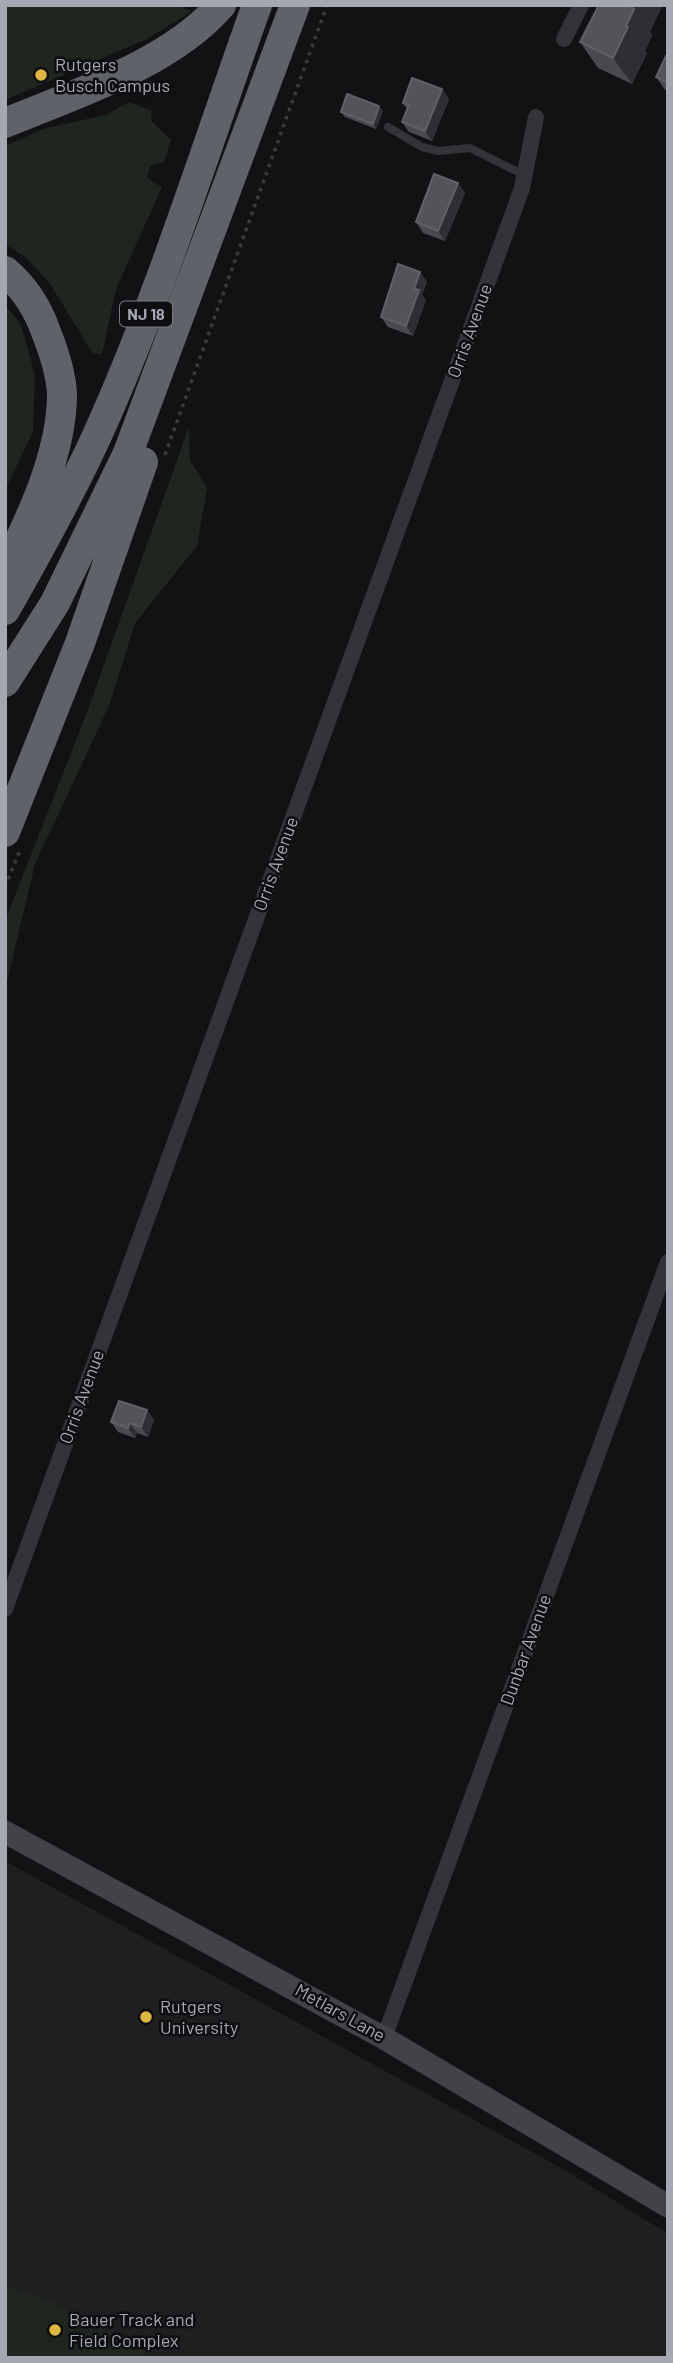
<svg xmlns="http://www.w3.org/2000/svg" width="673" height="2363" font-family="Barlow,sans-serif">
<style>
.built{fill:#1f1e21}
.green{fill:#1f2620}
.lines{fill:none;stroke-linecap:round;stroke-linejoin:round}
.path{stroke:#3a3b3f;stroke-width:3.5;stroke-dasharray:3.5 5;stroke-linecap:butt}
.lane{stroke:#343438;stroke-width:8}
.street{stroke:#343438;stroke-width:16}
.secondary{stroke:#424348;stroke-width:23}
.highway{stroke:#606269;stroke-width:30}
.wall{fill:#49494f}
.shaded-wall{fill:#2f2f33}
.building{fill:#535359;stroke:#606167;stroke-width:2}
.poi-dot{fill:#deb740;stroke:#0e0d0f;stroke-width:2.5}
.labels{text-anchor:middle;stroke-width:5;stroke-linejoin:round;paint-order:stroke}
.shield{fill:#0e0d0f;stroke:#787a82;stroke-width:2}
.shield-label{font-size:16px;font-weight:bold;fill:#a5a8b3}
.poi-label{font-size:18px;fill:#a5a8b3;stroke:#0e0d0f;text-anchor:start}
.street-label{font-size:18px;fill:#a5a8b3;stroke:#0e0d0f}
</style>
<rect width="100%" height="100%" fill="#121214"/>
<path class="built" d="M 5,1861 L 570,2173 L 668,2234 L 668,2358 L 5,2358 Z"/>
<path class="green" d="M 5,5 L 176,5 L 192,11 L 147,39 L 5,100 Z
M 129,102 L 152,111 L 151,121 L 171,140 L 164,162 L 150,166 L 147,178 L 162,187 L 116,289 L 102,354 L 93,354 L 49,282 L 25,257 L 5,244 L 5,146 L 46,128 L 106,115 Z
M 5,304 L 21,325 L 35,375 L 33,431 L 5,491 Z
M 189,427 L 190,460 L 207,488 L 197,546 L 135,623 L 109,706 L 35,864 L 5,990 L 5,921 L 86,715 Z
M 5,2285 L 51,2301 L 159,2358 L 5,2358 Z"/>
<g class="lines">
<path class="path" d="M 165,455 L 327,5
M 5,887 L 20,850"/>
<path class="lane" d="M 388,127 L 422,147 L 438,151 L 470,148 L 524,175"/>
<path class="street" d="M 564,39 L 581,5
M 5,1609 L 522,188 L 536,117
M 384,2038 L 668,1262"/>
<path class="secondary" d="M 5,1832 L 384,2038 L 668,2206"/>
<path class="highway" d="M 5,123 C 75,94 170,64 221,5
M 5,271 C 25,288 38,309 46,332 C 54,352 61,373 62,394 C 62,454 31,518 5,571
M 5,610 C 37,554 68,498 95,440 C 159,300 205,150 257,5
M 5,682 L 55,603 L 128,453 L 295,5
M 5,832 L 80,643 L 143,462"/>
</g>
<path class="wall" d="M 650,32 L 652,35 L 645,51 L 647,53 L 632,84 L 598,68 L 580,42 Z
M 668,52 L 668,94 L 656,77 Z
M 442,89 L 449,99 L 432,141 L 409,132 L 402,122 L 407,109 L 403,103 Z
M 383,111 L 376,129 L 345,117 L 341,112 Z
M 458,183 L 465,193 L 445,241 L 423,233 L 416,222 Z
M 420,272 L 427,282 L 422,295 L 426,300 L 413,336 L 388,327 L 381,317 Z
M 147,1410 L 154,1420 L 148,1437 L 137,1433 L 135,1438 L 118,1432 L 111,1422 Z"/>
<path class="shaded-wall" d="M 632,5 L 663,5 L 650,32 L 652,35 L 645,51 L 647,53 L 632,84 L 613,58 L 626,26 Z
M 442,89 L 449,99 L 432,141 L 425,131 Z
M 379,106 L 383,111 L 376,129 L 373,124 Z
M 458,183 L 465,193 L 445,241 L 438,231 Z
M 420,272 L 427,282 L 422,295 L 426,300 L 413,336 L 406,326 L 414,289 Z
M 147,1410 L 154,1420 L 148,1437 L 141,1427 Z
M 130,1423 L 137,1433 L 135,1438 L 128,1428 Z"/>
<path class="building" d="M 599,5 L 632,5 L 631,7 L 634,9 L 626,26 L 628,27 L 613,58 L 580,42 Z
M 668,52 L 668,83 L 656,77 Z
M 412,78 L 442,89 L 425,131 L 402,122 L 409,105 L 403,103 Z
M 347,94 L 379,106 L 373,124 L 341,112 Z
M 434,174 L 458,183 L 438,231 L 416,222 Z
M 398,264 L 420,272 L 414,289 L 419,290 L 406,326 L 381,317 Z
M 119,1401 L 147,1410 L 141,1427 L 130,1423 L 128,1428 L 111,1422 Z"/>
<g class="poi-dot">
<circle cx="41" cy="75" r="7"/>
<circle cx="146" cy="2017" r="7"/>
<circle cx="55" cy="2330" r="7"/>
</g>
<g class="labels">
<rect class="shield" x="120" y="301.5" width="52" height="25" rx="5"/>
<g class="shield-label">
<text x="146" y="320">NJ 18</text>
</g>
<g class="poi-label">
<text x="55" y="71">Rutgers<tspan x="55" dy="21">Busch Campus</tspan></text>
<text x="160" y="2013">Rutgers<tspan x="160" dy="21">University</tspan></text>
<text x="69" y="2326">Bauer Track and<tspan x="69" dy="21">Field Complex</tspan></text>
</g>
<g class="street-label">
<text transform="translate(470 331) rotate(-70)" y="6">Orris Avenue</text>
<text transform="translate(276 864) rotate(-70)" y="6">Orris Avenue</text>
<text transform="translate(82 1397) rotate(-70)" y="6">Orris Avenue</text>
<text transform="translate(526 1650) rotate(-70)" y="6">Dunbar Avenue</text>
<text transform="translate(340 2013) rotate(29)" y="6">Metlars Lane</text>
</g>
</g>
<rect width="673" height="2363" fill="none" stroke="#a5a8b3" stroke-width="14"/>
</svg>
